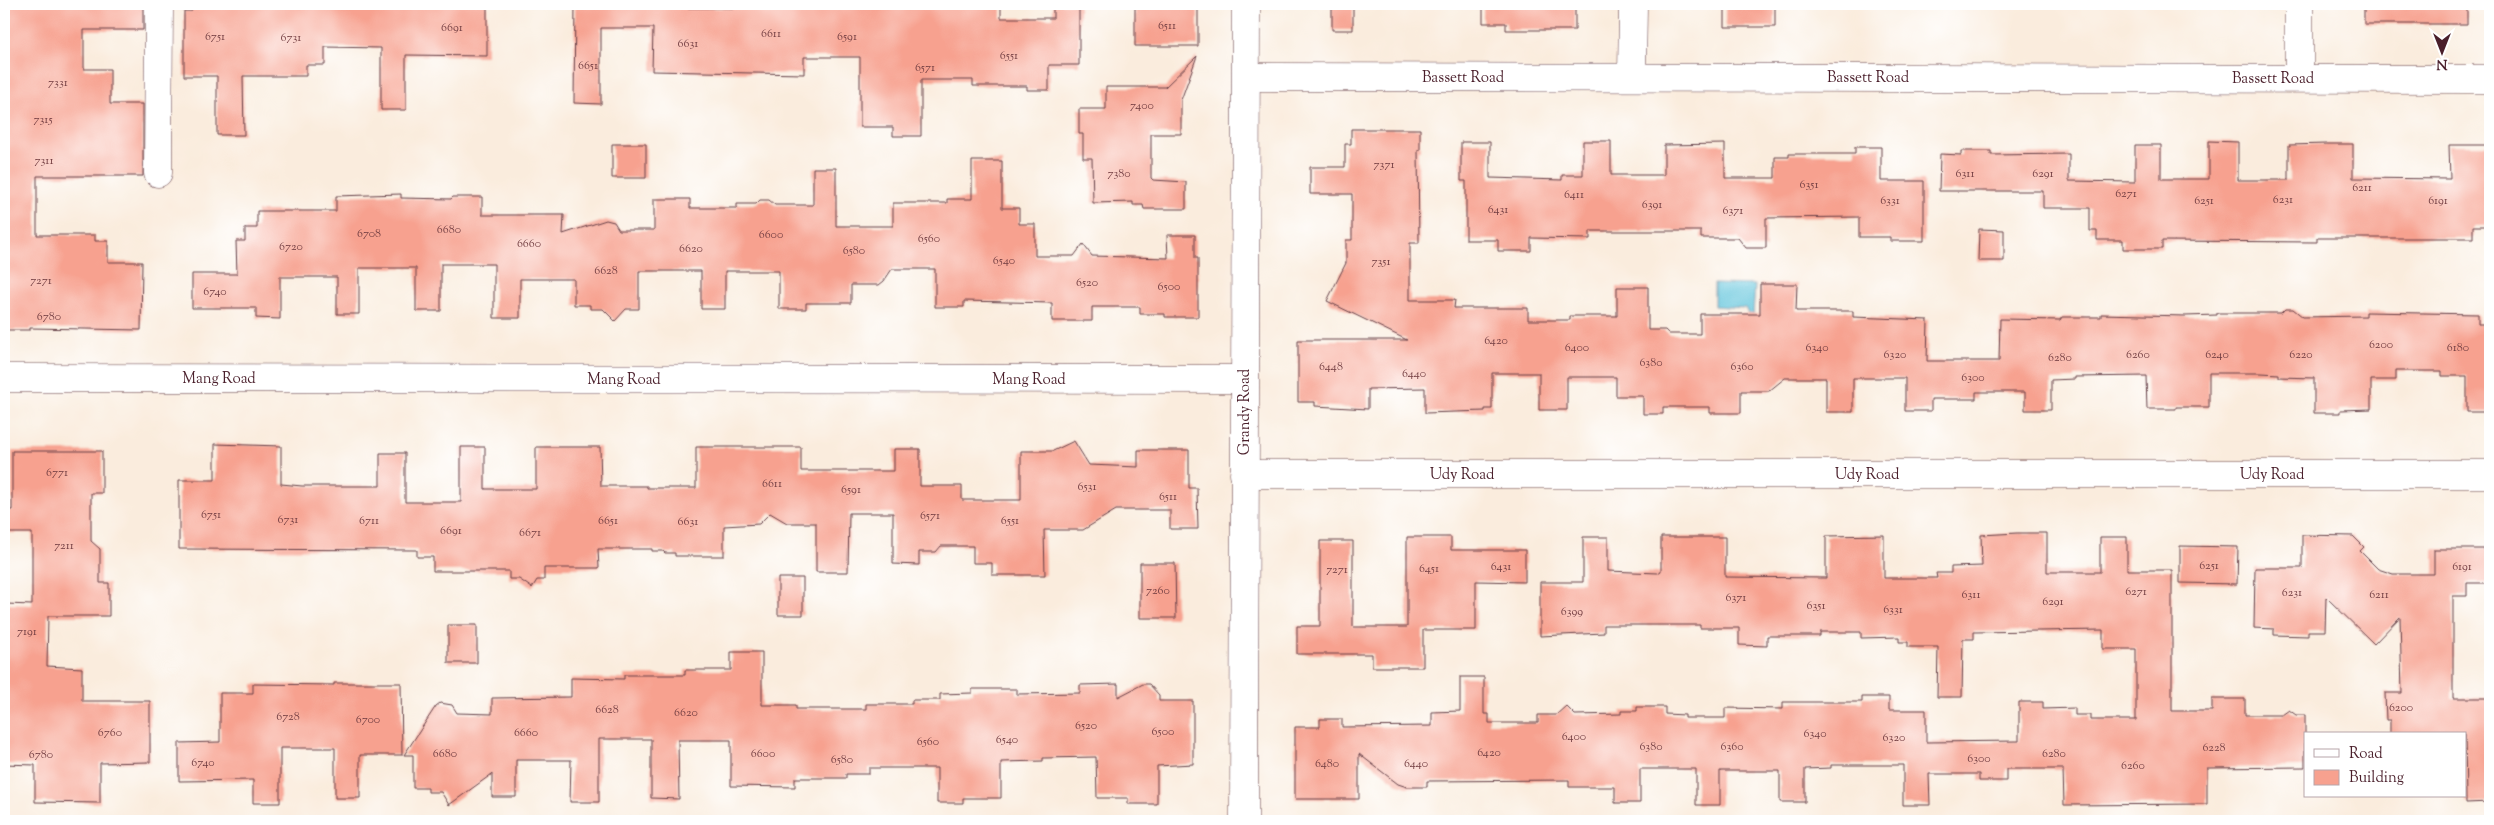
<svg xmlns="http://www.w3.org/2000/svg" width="2494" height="825" font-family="'Sorts Mill Goudy',serif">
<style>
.water{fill:#5cc2da;stroke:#537082}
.building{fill:#f7a18f}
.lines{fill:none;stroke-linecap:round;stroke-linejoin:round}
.minor-casing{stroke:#643e46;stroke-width:29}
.minor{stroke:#fff;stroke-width:28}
.labels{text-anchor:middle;stroke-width:4;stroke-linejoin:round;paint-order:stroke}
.number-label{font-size:12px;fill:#754044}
.street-label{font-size:15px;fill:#4a1f2b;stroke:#fff}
</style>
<rect width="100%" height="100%" fill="#fff"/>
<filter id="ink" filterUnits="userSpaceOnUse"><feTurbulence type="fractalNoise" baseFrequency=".02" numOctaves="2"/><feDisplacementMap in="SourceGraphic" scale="10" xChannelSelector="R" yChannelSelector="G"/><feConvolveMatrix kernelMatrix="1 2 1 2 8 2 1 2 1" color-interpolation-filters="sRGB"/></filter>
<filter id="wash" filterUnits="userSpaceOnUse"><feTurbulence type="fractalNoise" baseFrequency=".0096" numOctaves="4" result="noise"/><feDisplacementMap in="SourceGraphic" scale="20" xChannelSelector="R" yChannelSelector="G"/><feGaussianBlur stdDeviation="1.12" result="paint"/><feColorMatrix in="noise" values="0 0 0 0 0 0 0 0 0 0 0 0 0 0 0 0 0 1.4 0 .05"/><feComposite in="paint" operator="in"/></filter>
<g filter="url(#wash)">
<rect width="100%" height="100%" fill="#faecdd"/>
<path class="water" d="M 1714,284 L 1755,285 L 1753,316 L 1749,316 L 1745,308 L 1714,306 Z"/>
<g id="blocks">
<path class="building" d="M 4,4 L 143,4 L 143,30 L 84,30 L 84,69 L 110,69 L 110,104 L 143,104 L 143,176 L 37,176 L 37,235 L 95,235 L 95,241 L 108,241 L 108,262 L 142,262 L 141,330 L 30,328 L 30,330 L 4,330 Z
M 192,4 L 487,4 L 487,56 L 406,55 L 406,110 L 381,110 L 381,48 L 325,47 L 325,65 L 306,65 L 306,76 L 243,76 L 244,135 L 217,135 L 217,76 L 184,76 L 184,11 L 192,11 Z
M 575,4 L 684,4 L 684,8 L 737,8 L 737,4 L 1001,4 L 1001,18 L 1053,18 L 1053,4 L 1079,4 L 1079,65 L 1049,65 L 1049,90 L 1027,90 L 1027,86 L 973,86 L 973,80 L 921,80 L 921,136 L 893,136 L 893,127 L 860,127 L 860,57 L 804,57 L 804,74 L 652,71 L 653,28 L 601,28 L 601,104 L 574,103 Z
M 1135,4 L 1198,4 L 1198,46 L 1135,46 Z
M 1332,4 L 1353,4 L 1353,30 L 1332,30 Z
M 1483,4 L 1563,4 L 1563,6 L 1575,6 L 1575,30 L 1506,30 L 1506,23 L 1483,23 Z
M 1725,4 L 1775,4 L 1775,27 L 1725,27 Z
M 2364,4 L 2467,4 L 2467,24 L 2364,24 Z
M 1197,56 L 1181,100 L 1181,134 L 1151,134 L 1151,178 L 1153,180 L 1186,182 L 1186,209 L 1144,209 L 1143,205 L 1133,205 L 1133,202 L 1093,203 L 1092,158 L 1083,158 L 1083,134 L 1079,134 L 1079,109 L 1106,109 L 1106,87 L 1165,87 Z
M 1351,129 L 1420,129 L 1420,150 L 1418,150 L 1419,243 L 1410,243 L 1410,300 L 1455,300 L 1454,308 L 1528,308 L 1528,320 L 1570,320 L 1570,316 L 1617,316 L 1617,287 L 1648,287 L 1648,330 L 1665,330 L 1669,334 L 1700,334 L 1700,314 L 1760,314 L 1760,284 L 1797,284 L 1796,311 L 1853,311 L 1853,317 L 1928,320 L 1927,361 L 1999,361 L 2000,319 L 2060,320 L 2062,317 L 2101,317 L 2101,314 L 2185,316 L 2217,315 L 2217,313 L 2281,313 L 2285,309 L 2293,309 L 2303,317 L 2366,316 L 2366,312 L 2478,314 L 2478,324 L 2490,324 L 2490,412 L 2467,412 L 2467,376 L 2442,376 L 2442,371 L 2396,371 L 2396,380 L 2371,380 L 2371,409 L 2340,410 L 2340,413 L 2314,413 L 2314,378 L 2279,377 L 2279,374 L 2261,373 L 2209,373 L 2209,407 L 2176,407 L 2176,409 L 2147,409 L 2146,376 L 2075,377 L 2075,379 L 2051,380 L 2051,410 L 2025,410 L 2025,392 L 1976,392 L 1976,399 L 1931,399 L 1931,411 L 1905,411 L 1905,378 L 1853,378 L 1853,412 L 1826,412 L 1826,378 L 1785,378 L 1769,391 L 1741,391 L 1741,413 L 1710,413 L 1710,407 L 1663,407 L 1663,414 L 1643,414 L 1643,396 L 1616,396 L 1616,377 L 1567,377 L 1567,410 L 1539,410 L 1539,373 L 1492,373 L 1492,409 L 1485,409 L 1485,411 L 1425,413 L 1425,388 L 1368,389 L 1368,409 L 1315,406 L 1315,402 L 1298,402 L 1298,340 L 1407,340 L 1327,301 L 1346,263 L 1346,240 L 1352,240 L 1352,194 L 1310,194 L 1310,167 L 1345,167 L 1345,144 L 1351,144 Z
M 1583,141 L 1611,141 L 1611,175 L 1664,175 L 1664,145 L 1725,144 L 1725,178 L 1775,178 L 1775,157 L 1789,157 L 1789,154 L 1855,154 L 1855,147 L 1881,147 L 1881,181 L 1924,181 L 1924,241 L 1890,241 L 1890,237 L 1859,237 L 1859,217 L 1766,218 L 1766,248 L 1746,248 L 1738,238 L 1701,238 L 1701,231 L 1590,231 L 1590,239 L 1531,238 L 1531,251 L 1498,251 L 1498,240 L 1466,240 L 1466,181 L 1461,181 L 1461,142 L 1490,142 L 1490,178 L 1562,180 L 1562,175 L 1583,175 Z
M 2209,141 L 2238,142 L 2238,180 L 2289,180 L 2289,145 L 2326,144 L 2353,144 L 2353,178 L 2450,179 L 2449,145 L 2490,145 L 2490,226 L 2473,226 L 2473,238 L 2317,238 L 2317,242 L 2162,241 L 2162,249 L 2123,249 L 2123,240 L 2097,240 L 2097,231 L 2090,231 L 2090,208 L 2043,208 L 2043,191 L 1939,191 L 1940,154 L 1961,155 L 1961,151 L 1991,151 L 1991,155 L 2069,154 L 2069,181 L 2135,182 L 2135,145 L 2161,145 L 2161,179 L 2209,179 Z
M 612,144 L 646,144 L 646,178 L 612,178 Z
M 972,161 L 1002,161 L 1002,208 L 1019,208 L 1019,224 L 1035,224 L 1035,256 L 1074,256 L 1083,244 L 1092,256 L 1168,258 L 1167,235 L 1195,235 L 1195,258 L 1198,258 L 1198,317 L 1165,317 L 1165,314 L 1140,314 L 1140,307 L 1092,307 L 1092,321 L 1052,321 L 1052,303 L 964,301 L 964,307 L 935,307 L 935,269 L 892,269 L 884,281 L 879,285 L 851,285 L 851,303 L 806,303 L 806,309 L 779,309 L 779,271 L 725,271 L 725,309 L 701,309 L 701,271 L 639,271 L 639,309 L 626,309 L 615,321 L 603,309 L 590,309 L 590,305 L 574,305 L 574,279 L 520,279 L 520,318 L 494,318 L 494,264 L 441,264 L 441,311 L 416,311 L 416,268 L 359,268 L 359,314 L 337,314 L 337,277 L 280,277 L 280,319 L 256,318 L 256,308 L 192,308 L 192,274 L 237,274 L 236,241 L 245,241 L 245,228 L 257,228 L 257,211 L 336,211 L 336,196 L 401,194 L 401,198 L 451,199 L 453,197 L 482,197 L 482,215 L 564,215 L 563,234 L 606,220 L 614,222 L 619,230 L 654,230 L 654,199 L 690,199 L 690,208 L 737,208 L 737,204 L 756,204 L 760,200 L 769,200 L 775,205 L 813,205 L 813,168 L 836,168 L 836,226 L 893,226 L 893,203 L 947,203 L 947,199 L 972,199 Z
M 1979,229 L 2004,230 L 2004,261 L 1978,261 Z
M 1074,441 L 1089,465 L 1138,467 L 1138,450 L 1189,450 L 1189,488 L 1197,488 L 1198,529 L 1170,529 L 1170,510 L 1116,510 L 1083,530 L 1044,530 L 1045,575 L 992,575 L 992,563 L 973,563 L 973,546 L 941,546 L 936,552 L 919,552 L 919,565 L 893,564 L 893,513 L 849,513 L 848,572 L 816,572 L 816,523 L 787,523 L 770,513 L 759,524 L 724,526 L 724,556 L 675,556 L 675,553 L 665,553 L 663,551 L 652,551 L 652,549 L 598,549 L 599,568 L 544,568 L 544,580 L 537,580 L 532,588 L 519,579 L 509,579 L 509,571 L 433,571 L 433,557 L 417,557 L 417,550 L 179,549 L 179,480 L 215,480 L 215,444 L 281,446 L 281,484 L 302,486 L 380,486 L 380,453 L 405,453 L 405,502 L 461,502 L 461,447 L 485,447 L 485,489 L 536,489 L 536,447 L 600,447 L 601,486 L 647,486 L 647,488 L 696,488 L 696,447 L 801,447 L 801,471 L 894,471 L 894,449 L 920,449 L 920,486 L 962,486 L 962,500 L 1021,500 L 1021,451 L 1053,451 Z
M 12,451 L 102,451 L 102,493 L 91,493 L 91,541 L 100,549 L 100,583 L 109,583 L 109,616 L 48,616 L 47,666 L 82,668 L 82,701 L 150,701 L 150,762 L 100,763 L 100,803 L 35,802 L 35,765 L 4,764 L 6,604 L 32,605 L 32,533 L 4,533 L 4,510 L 12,510 Z
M 2017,533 L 2047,533 L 2047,572 L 2100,572 L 2100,537 L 2127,537 L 2127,570 L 2172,570 L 2172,711 L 2212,711 L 2212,699 L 2245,699 L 2245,715 L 2282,715 L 2289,710 L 2296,715 L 2305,715 L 2305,767 L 2207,768 L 2207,804 L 2064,805 L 2063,769 L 2006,769 L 2006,781 L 1979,781 L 1979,774 L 1929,774 L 1930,805 L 1903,805 L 1903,765 L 1831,765 L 1831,768 L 1805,769 L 1805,802 L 1780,802 L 1780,771 L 1720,771 L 1720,805 L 1696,805 L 1696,769 L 1640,769 L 1640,803 L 1615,803 L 1615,787 L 1569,787 L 1569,780 L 1427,781 L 1427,787 L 1407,787 L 1398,784 L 1359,754 L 1359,799 L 1295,799 L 1295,727 L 1320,727 L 1320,719 L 1342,719 L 1342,727 L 1432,726 L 1432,712 L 1460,711 L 1460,677 L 1484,677 L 1484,714 L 1489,714 L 1489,723 L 1538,723 L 1538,715 L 1556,715 L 1566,706 L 1575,715 L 1621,714 L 1621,711 L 1637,711 L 1637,707 L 1665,707 L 1665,714 L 1685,715 L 1685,718 L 1725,718 L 1725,708 L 1783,709 L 1783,702 L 1862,702 L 1862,697 L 1889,697 L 1889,710 L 1926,710 L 1926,742 L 2019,741 L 2019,702 L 2043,702 L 2043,709 L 2075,708 L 2075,715 L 2090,715 L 2090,720 L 2136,720 L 2136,649 L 2103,649 L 2103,630 L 1974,632 L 1974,639 L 1963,639 L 1962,697 L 1937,697 L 1938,647 L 1908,647 L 1908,642 L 1899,642 L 1899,637 L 1861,638 L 1861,632 L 1820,632 L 1820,636 L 1767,636 L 1767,646 L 1739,645 L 1739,628 L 1700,628 L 1700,625 L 1604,625 L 1604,633 L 1540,636 L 1540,582 L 1583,582 L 1583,537 L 1608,537 L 1608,571 L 1658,573 L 1661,571 L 1661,537 L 1725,537 L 1725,577 L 1826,578 L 1826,536 L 1884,535 L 1884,578 L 1937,578 L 1936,573 L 1951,573 L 1951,567 L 1982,566 L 1981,535 Z
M 2302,535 L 2353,536 L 2364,547 L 2360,551 L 2378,569 L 2393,574 L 2434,574 L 2434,549 L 2490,549 L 2490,583 L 2467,583 L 2467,596 L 2453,596 L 2453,698 L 2488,698 L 2490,802 L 2466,803 L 2465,734 L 2390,734 L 2390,720 L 2386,720 L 2385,693 L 2402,693 L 2400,617 L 2374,644 L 2326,597 L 2325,631 L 2308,631 L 2308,636 L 2274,635 L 2274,629 L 2254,628 L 2255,568 L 2302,568 Z
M 1407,537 L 1451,537 L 1451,550 L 1525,550 L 1525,582 L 1476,581 L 1476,630 L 1423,630 L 1423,667 L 1372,667 L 1372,654 L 1297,654 L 1297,626 L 1320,626 L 1320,541 L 1353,541 L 1353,627 L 1407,627 Z
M 2180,546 L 2238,547 L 2237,584 L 2180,583 Z
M 1140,563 L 1175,563 L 1176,618 L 1140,618 Z
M 778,578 L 803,578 L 803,615 L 778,615 Z
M 448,625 L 477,625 L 477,663 L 448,663 Z
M 731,652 L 762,652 L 762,705 L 796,705 L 796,709 L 866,709 L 866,704 L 912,704 L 912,700 L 940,700 L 940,694 L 972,693 L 972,689 L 1017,689 L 1017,694 L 1080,693 L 1080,685 L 1118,684 L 1118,697 L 1143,684 L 1149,684 L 1159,695 L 1159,701 L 1193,701 L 1193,764 L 1157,766 L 1157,804 L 1128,804 L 1128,798 L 1097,798 L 1096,757 L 1043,758 L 1043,761 L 1001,762 L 1001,798 L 963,798 L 963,803 L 937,803 L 937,768 L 869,768 L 869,774 L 846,774 L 846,778 L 795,778 L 795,787 L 731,786 L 731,740 L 678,740 L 679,799 L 651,798 L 651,739 L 599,739 L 599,802 L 570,802 L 571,760 L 516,760 L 516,797 L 492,797 L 492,774 L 449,805 L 441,792 L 428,792 L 428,788 L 413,788 L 413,755 L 404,755 L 436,706 L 440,703 L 452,705 L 457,713 L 492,714 L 492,698 L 571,697 L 571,678 L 624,679 L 624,675 L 685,675 L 685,670 L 731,670 Z
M 334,683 L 401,683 L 402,755 L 360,755 L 360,798 L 335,798 L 335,748 L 280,748 L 280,803 L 253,803 L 253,780 L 179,781 L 179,743 L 220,742 L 220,693 L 253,693 L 253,684 L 334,685 Z"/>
</g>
</g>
<g filter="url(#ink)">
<use href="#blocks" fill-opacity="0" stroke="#643e46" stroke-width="1"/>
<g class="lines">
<defs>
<path id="minor" d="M 1246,77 L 2490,79
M 1632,77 L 1633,4
M 2299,78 L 2299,4
M 158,173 L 159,4
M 4,378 L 1245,379
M 1244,474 L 2490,474
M 1244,821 L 1246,4"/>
</defs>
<use href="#minor" class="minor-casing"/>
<use href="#minor" class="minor"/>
</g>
</g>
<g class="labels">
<g class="number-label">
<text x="1167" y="29">6511</text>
<text x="452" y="31">6691</text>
<text x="771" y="37">6611</text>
<text x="215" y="40">6751</text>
<text x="847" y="40">6591</text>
<text x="291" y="41">6731</text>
<text x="688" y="47">6631</text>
<text x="1009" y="59">6551</text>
<text x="588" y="69">6651</text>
<text x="925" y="71">6571</text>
<text x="58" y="86">7331</text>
<text x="1142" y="109">7400</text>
<text x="43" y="123">7315</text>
<text x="44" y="164">7311</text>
<text x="1384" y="168">7371</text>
<text x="1119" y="177">7380</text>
<text x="1965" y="177">6311</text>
<text x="2043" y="177">6291</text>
<text x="1809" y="188">6351</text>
<text x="2362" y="191">6211</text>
<text x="2126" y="197">6271</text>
<text x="1574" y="198">6411</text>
<text x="2283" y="203">6231</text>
<text x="1890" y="204">6331</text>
<text x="2204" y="204">6251</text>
<text x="2438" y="204">6191</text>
<text x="1652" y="208">6391</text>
<text x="1498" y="213">6431</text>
<text x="1733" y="214">6371</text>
<text x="449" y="233">6680</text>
<text x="369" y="237">6708</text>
<text x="771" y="238">6600</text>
<text x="929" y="242">6560</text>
<text x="529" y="247">6660</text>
<text x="291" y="250">6720</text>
<text x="691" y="252">6620</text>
<text x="854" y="254">6580</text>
<text x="1004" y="264">6540</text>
<text x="1381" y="265">7351</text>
<text x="606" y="274">6628</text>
<text x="41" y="284">7271</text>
<text x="1087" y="286">6520</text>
<text x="1169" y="290">6500</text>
<text x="215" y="295">6740</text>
<text x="49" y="320">6780</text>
<text x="1496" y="344">6420</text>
<text x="2381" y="348">6200</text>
<text x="1577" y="351">6400</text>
<text x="1817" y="351">6340</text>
<text x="2458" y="351">6180</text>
<text x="1895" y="358">6320</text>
<text x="2138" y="358">6260</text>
<text x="2217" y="358">6240</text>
<text x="2301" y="358">6220</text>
<text x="2060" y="361">6280</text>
<text x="1651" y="366">6380</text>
<text x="1331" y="370">6448</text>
<text x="1742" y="370">6360</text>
<text x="1414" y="377">6440</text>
<text x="1973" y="381">6300</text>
<text x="57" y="476">6771</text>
<text x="772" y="487">6611</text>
<text x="1087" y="490">6531</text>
<text x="851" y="493">6591</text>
<text x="1168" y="500">6511</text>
<text x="211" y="518">6751</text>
<text x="930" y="519">6571</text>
<text x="288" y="523">6731</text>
<text x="369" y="524">6711</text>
<text x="608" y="524">6651</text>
<text x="1010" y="524">6551</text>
<text x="688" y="525">6631</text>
<text x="451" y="534">6691</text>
<text x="530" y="536">6671</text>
<text x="64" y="549">7211</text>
<text x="2209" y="569">6251</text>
<text x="1501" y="570">6431</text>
<text x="2462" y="570">6191</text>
<text x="1429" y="572">6451</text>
<text x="1337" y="573">7271</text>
<text x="1158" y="594">7260</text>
<text x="2136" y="595">6271</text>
<text x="2292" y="596">6231</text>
<text x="1971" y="598">6311</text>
<text x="2379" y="598">6211</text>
<text x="1736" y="601">6371</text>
<text x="2053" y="605">6291</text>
<text x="1816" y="609">6351</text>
<text x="1893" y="613">6331</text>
<text x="1572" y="615">6399</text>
<text x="27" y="635">7191</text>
<text x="2401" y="711">6200</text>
<text x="607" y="713">6628</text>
<text x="686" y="716">6620</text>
<text x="288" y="720">6728</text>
<text x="368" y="723">6700</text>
<text x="1086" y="729">6520</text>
<text x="1163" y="735">6500</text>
<text x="110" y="736">6760</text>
<text x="526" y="736">6660</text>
<text x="1815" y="737">6340</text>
<text x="1574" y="740">6400</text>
<text x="1894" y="741">6320</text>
<text x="1007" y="743">6540</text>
<text x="928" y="745">6560</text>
<text x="1651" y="750">6380</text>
<text x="1732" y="750">6360</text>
<text x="2214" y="751">6228</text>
<text x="1489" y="756">6420</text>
<text x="445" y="757">6680</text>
<text x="763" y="757">6600</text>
<text x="2054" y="757">6280</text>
<text x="41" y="758">6780</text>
<text x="1979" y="762">6300</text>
<text x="842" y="763">6580</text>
<text x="203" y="766">6740</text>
<text x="1327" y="767">6480</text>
<text x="1416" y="767">6440</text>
<text x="2133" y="769">6260</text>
</g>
<g class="street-label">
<text x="1463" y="82">Bassett Road</text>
<text x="1868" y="82">Bassett Road</text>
<text x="2273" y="83">Bassett Road</text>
<text x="219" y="383">Mang Road</text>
<text x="624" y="384">Mang Road</text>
<text x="1029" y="384">Mang Road</text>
<text transform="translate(1244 412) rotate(-90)" y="5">Grandy Road</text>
<text x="1462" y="479">Udy Road</text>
<text x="1867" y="479">Udy Road</text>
<text x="2272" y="479">Udy Road</text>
</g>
</g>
<rect width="2494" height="825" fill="none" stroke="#fff" stroke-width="20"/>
<rect x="2304" y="732" width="162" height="65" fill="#ffffff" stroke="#b7a5aa"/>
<rect x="2314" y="749" width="25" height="8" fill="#ffffff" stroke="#b7a5aa"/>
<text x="2349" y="758" font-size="15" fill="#4a1f2b">Road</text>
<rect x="2314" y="770" width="25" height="15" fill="#f7a18f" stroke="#b7a5aa"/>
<text x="2349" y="782" font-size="15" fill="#4a1f2b">Building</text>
<g transform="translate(2442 52) rotate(180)" stroke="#ffffff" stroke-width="4" paint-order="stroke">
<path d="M0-4L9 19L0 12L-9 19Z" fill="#4a1f2b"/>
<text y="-8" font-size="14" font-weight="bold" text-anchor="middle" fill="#4a1f2b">N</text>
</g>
</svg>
